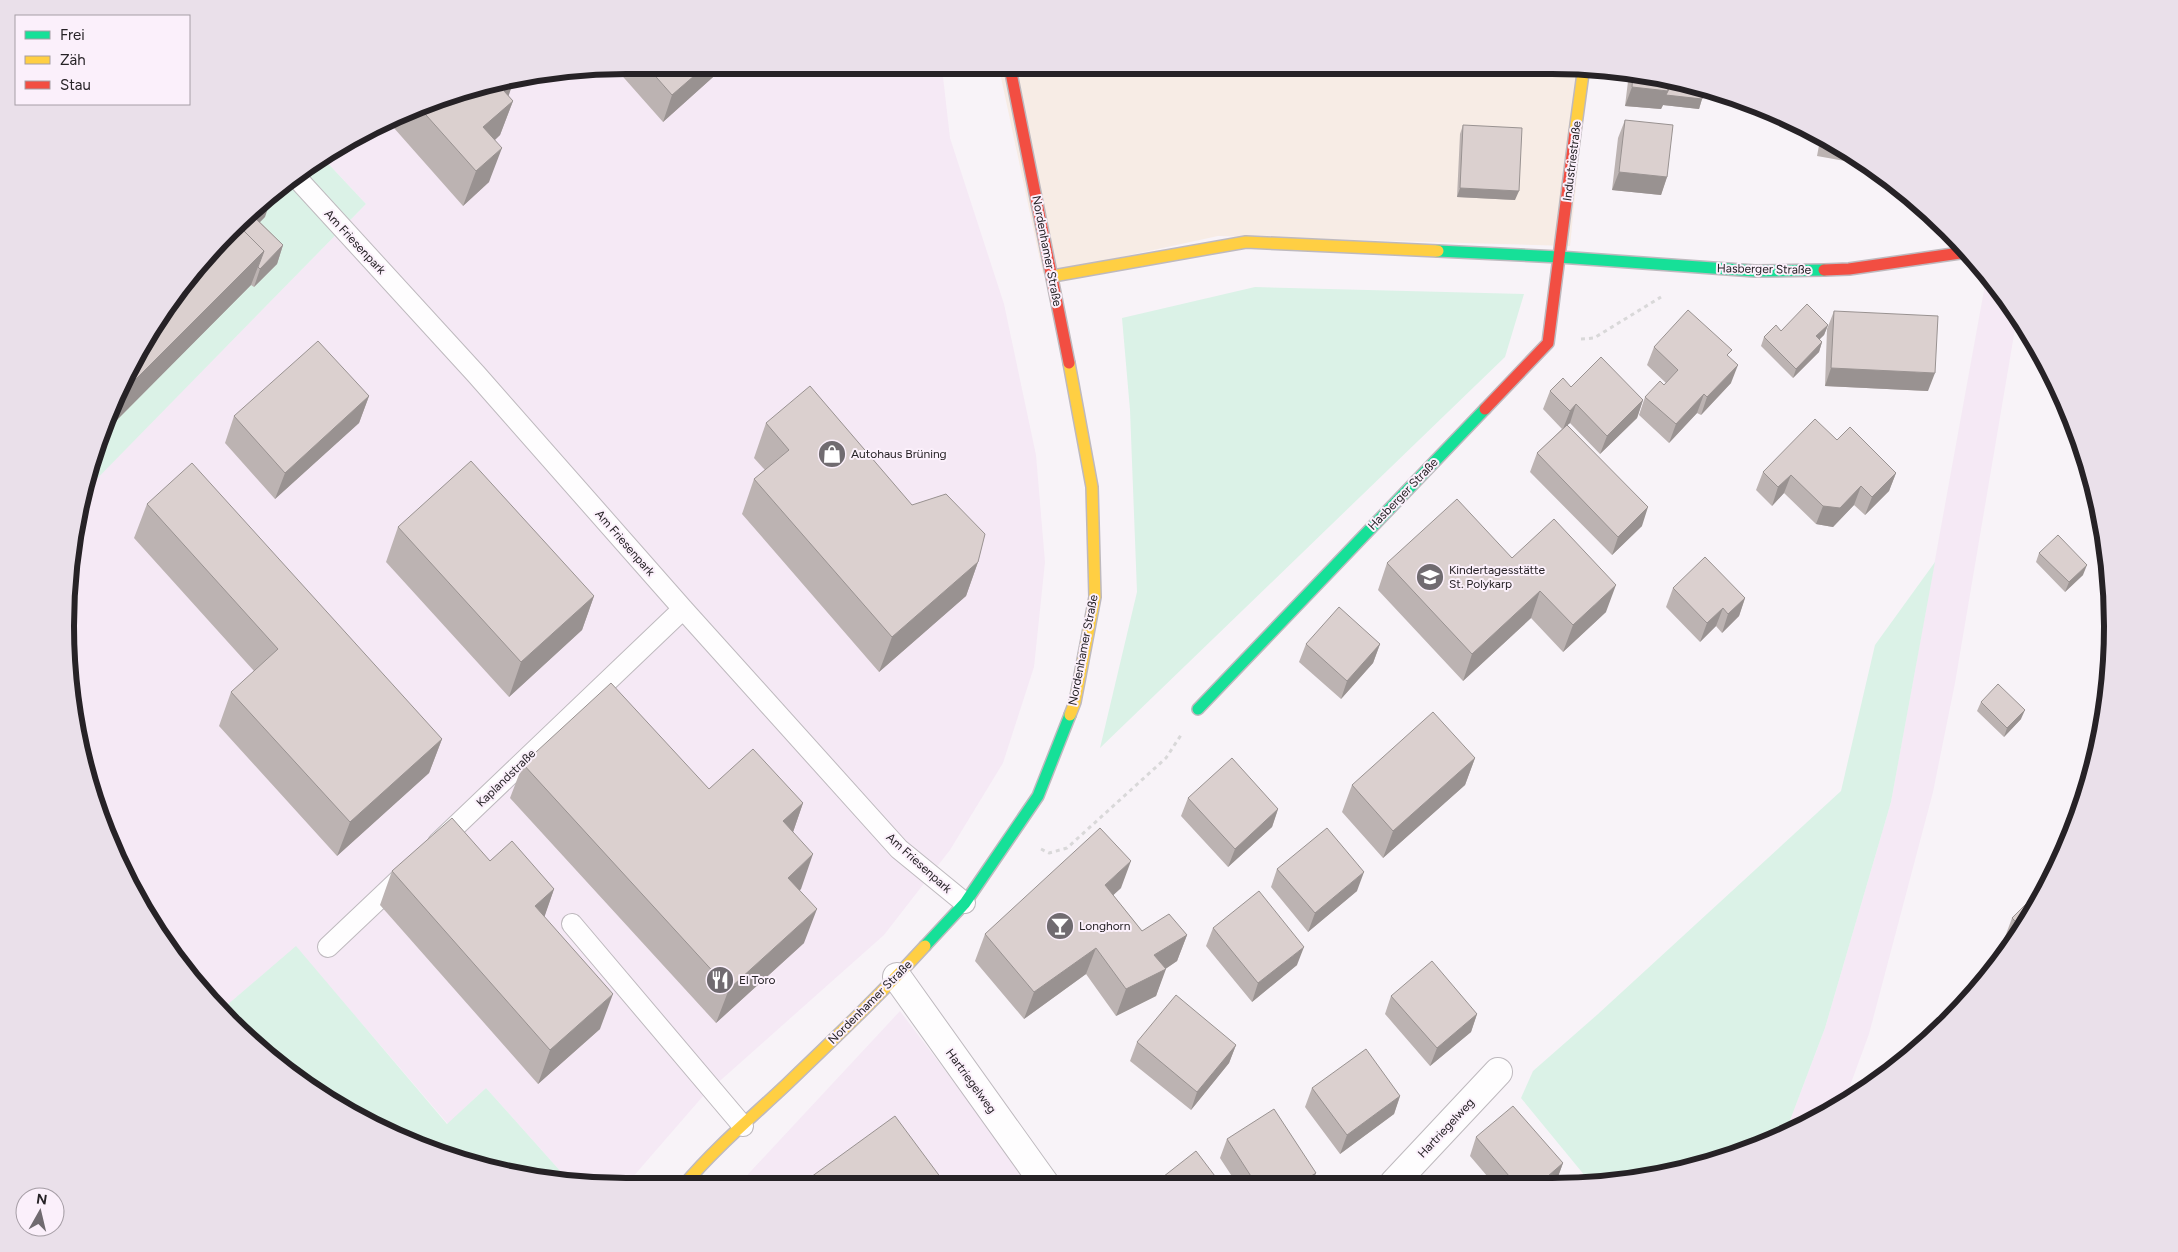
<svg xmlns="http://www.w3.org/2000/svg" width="2178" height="1252" font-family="Figtree,sans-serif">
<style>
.built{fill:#f5e9f5}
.industrial{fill:#f7ece5}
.green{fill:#dbf2e7}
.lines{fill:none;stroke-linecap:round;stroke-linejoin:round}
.lane-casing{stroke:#beb9be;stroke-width:22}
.street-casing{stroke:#beb9be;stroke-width:30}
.fast-casing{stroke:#beb9be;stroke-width:14}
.slow-casing{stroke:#beb9be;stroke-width:14}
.jam-casing{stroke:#beb9be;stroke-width:14}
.path{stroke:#d9d8d9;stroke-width:3;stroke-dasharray:4 4;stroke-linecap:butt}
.lane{stroke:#fefdfe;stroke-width:20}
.street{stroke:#fefdfe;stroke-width:28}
.fast{stroke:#16e098;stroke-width:11}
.slow{stroke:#ffcf43;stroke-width:11}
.jam{stroke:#f24e42;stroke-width:11}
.wall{fill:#bcb3b2}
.shaded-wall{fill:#999291}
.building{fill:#dbd0cf;stroke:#999291}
.labels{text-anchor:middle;stroke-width:4;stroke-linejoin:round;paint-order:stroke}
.street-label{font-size:12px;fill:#262226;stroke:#fbf0fb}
.poi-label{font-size:12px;fill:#262226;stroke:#fbf0fb;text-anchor:start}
.rim{fill:none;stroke:#262226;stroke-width:6}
</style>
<rect width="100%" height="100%" fill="#f8f3f8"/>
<path class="built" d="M 942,68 L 950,138 L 1004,304 L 1036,455 L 1045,562 L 1034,667 L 1003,763 L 950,850 L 884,935 L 704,1095 L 625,1186 L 590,1186 L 570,1182 L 486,1088 L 448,1124 L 296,947 L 220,1011 L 204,996 L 140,907 L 108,840 L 76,736 L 74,719 L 80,504 L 81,494 L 366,204 L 322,157 L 378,123 L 446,95 L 552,70 Z
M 1987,274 L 1997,285 L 2017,317 L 1955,683 L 1933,792 L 1869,1034 L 1844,1102 L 1786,1131 L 1825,1028 L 1891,802 Z
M 900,1011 L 1031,1184 L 738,1185 Z"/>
<path class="industrial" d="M 1588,66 L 1570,246 L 1218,236 L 1043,274 L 999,68 Z"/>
<path class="green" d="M 322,157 L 366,204 L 82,494 L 84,481 L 123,378 L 229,230 L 285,181 Z
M 1255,287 L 1524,294 L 1505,357 L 1100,748 L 1137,592 L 1130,410 L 1122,318 Z
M 80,504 L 74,719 L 66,662 L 70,553 Z
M 1935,562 L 1891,802 L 1825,1028 L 1786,1131 L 1733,1157 L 1625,1182 L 1590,1182 L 1521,1098 L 1533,1071 L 1598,1014 L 1841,791 L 1875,645 Z
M 296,946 L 447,1124 L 486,1088 L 570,1182 L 446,1157 L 345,1112 L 256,1048 L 220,1011 Z"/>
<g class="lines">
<defs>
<path id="lane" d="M 294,175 L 476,374 L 683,609 L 899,849 L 965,903
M 438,843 L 683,609
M 572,924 L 743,1126
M 328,947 L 403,876"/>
<path id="street" d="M 897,977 L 1045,1184
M 1394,1183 L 1498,1072"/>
<path id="fast" d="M 1438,251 L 1559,257 L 1755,271 L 1824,270
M 1198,709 L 1485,409
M 925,946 L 965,903 L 1038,796 L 1070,715"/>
<path id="slow" d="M 1575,132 L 1584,66
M 1053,276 L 1246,242 L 1438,251
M 1069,363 L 1092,487 L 1095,597 L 1075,702 L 1070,715
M 684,1185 C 715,1148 752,1117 787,1084 C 834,1039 881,994 925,946"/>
<path id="jam" d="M 1010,68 L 1069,363
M 1824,270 L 1849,269 L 1967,252
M 1485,409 L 1548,343 L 1575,132"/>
</defs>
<use href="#lane" class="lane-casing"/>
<use href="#street" class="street-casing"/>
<use href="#fast" class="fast-casing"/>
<use href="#slow" class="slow-casing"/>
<use href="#jam" class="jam-casing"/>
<path class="path" d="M 1581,339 L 1594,338 L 1661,297
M 1041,849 L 1049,853 L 1067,848 L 1166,758 L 1181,735"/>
<use href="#lane" class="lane"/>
<use href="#street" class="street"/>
<use href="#fast" class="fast"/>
<use href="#slow" class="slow"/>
<use href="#jam" class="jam"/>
</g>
<path class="wall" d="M 722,69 L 663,122 L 617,70 Z
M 1629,73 L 1697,84 L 1702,99 L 1699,109 L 1663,105 L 1661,109 L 1625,106 Z
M 446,95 L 508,96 L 513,101 L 500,135 L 495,140 L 489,182 L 463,206 L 386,119 Z
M 1625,120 L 1667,177 L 1661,195 L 1612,190 L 1618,138 Z
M 1463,125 L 1515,200 L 1457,197 L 1460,134 Z
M 1821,135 L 1833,140 L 1867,165 L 1817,156 Z
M 265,217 L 260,222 L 283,245 L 277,264 L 254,287 L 251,285 L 101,436 L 123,378 L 160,314 Z
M 1834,311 L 1928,391 L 1825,386 L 1827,329 Z
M 1828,325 L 1824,335 L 1819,339 L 1822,342 L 1819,352 L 1793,378 L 1761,346 L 1764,337 L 1781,331 Z
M 1654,347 L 1729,357 L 1731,383 L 1701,415 L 1697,413 L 1669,443 L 1639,415 L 1645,397 L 1666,383 L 1647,365 Z
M 1571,387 L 1643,400 L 1637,418 L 1600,454 L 1570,423 L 1567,425 L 1642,526 L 1612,555 L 1530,472 L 1537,453 L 1562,429 L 1543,409 L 1550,391 Z
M 369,396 L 359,423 L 275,499 L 225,443 L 234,416 Z
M 766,423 L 912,505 L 978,562 L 966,596 L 879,672 L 742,514 L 754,479 L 765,470 L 754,458 Z
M 1837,440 L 1896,473 L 1889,491 L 1865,515 L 1854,505 L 1833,527 L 1816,524 L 1784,493 L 1772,506 L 1756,490 L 1763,472 Z
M 147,504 L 442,739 L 429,773 L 337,856 L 219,726 L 231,692 L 254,671 L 134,538 Z
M 398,527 L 594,596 L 582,630 L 509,697 L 386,562 Z
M 2039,553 L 2083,575 L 2065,592 L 2036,562 Z
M 1512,558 L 1606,612 L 1563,652 L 1531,618 L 1463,681 L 1378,590 L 1387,563 Z
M 1673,588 L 1745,598 L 1739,616 L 1722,633 L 1716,626 L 1700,642 L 1666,607 Z
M 1306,644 L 1380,644 L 1373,663 L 1341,699 L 1299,662 Z
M 1981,702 L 2021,719 L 2004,737 L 1977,711 Z
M 1475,758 L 1465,785 L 1383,858 L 1342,812 L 1352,785 Z
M 523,764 L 803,803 L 793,832 L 801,889 L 799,890 L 804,943 L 716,1023 L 510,798 Z
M 1188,798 L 1278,809 L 1272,827 L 1228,867 L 1181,816 Z
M 490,861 L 554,889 L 544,917 L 600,1029 L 538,1084 L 380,905 L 392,871 Z
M 1277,869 L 1357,891 L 1308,932 L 1271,887 Z
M 1121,888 L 1113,895 L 1142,931 L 1187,935 L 1177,961 L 1165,969 L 1156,996 L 1116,1016 L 1086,974 L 1024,1019 L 975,961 L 985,934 Z
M 2038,907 L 2011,942 L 2005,937 L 2012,918 Z
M 1213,928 L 1297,965 L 1252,1002 L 1206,946 Z
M 2003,952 L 1982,979 L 1980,977 L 1984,967 Z
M 1391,996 L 1477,1014 L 1471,1032 L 1430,1066 L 1385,1014 Z
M 1137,1042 L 1236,1045 L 1229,1063 L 1191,1110 L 1130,1061 Z
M 1312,1088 L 1400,1096 L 1394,1114 L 1340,1154 L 1305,1107 Z
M 1476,1137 L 1563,1163 L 1556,1182 L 1555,1182 L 1493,1183 L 1470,1156 Z
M 1227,1139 L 1312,1183 L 1237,1184 L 1220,1158 Z"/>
<path class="shaded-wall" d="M 702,69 L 722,69 L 663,122 L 672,95 Z
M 513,83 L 504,109 L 513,101 L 500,135 L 471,162 L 483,127 L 504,91 Z
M 1632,87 L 1668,91 L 1702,99 L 1699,109 L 1663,105 L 1661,109 L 1625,106 Z
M 502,148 L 489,182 L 463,206 L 476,171 Z
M 1619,172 L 1667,177 L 1661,195 L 1612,190 Z
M 1460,188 L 1519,191 L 1515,200 L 1457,197 Z
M 271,199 L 265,217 L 247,235 L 254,217 Z
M 283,245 L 277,264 L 254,287 L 260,269 Z
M 264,251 L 251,285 L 101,436 L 114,401 Z
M 1828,325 L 1824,335 L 1813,346 L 1816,336 Z
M 1822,342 L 1819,352 L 1793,378 L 1796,369 Z
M 1738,365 L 1731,383 L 1701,415 L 1707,397 Z
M 1831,368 L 1935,373 L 1928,391 L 1825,386 Z
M 1704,394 L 1697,413 L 1669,443 L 1676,424 Z
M 369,396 L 359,423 L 275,499 L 285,473 Z
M 1643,400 L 1637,418 L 1600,454 L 1607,436 Z
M 1576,404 L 1570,423 L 1563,429 L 1570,411 Z
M 1896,473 L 1889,491 L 1865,515 L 1872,497 Z
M 1791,475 L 1784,493 L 1772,506 L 1778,487 Z
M 1861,486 L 1854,505 L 1833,527 L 1816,524 L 1823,506 Z
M 1648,507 L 1642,526 L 1612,555 L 1618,537 Z
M 978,562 L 966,596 L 879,672 L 892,637 Z
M 2087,565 L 2083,575 L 2065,592 L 2069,582 Z
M 1616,585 L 1606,612 L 1563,652 L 1573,625 Z
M 1540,591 L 1531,618 L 1463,681 L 1472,654 Z
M 594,596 L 582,630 L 509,697 L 521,662 Z
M 1745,598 L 1739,616 L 1722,633 L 1728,614 Z
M 1723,608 L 1716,626 L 1700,642 L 1707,623 Z
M 1380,644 L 1373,663 L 1341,699 L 1347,681 Z
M 2025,710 L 2021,719 L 2004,737 L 2007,728 Z
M 442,739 L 429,773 L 337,856 L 350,822 Z
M 1475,758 L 1465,785 L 1383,858 L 1393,831 Z
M 803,803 L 791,838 L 783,821 Z
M 1278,809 L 1272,827 L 1228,867 L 1235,849 Z
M 813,854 L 801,889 L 776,912 L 788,878 Z
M 1131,861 L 1121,888 L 1095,912 L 1105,885 Z
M 1364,872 L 1357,891 L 1308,932 L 1315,913 Z
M 554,889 L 542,924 L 535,906 Z
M 817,909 L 804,943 L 716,1023 L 729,989 Z
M 1187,935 L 1177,961 L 1161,972 L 1166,969 L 1156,996 L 1116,1016 L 1126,989 L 1154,955 Z
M 1304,947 L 1297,965 L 1252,1002 L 1258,983 Z
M 1096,948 L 1086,974 L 1024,1019 L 1034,992 Z
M 613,994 L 600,1029 L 538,1084 L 550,1050 Z
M 1477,1014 L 1471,1032 L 1430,1066 L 1437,1048 Z
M 1236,1045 L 1229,1063 L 1191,1110 L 1197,1092 Z
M 1400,1096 L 1394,1114 L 1340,1154 L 1347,1135 Z
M 1563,1163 L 1556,1182 L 1555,1182 L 1540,1183 Z
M 1316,1173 L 1312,1183 L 1300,1183 Z"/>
<path class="building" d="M 702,69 L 672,95 L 650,70 Z
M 1633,74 L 1669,80 L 1668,91 L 1632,87 Z
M 514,79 L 513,83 L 504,91 L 513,101 L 483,127 L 502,148 L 476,171 L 418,106 L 446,95 Z
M 1669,80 L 1697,84 L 1704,87 L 1702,99 L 1666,95 L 1668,91 Z
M 1625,120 L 1673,125 L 1667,177 L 1619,172 Z
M 1463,125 L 1522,128 L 1519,191 L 1460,188 Z
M 268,196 L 271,199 L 254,217 L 283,245 L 260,269 L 258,267 L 264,251 L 236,223 Z
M 236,223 L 264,251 L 114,401 L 123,378 L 160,314 L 229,230 Z
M 1807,304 L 1828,325 L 1816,336 L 1822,342 L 1796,369 L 1764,337 L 1776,325 L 1781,331 Z
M 1688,310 L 1732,350 L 1727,355 L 1738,365 L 1707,397 L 1704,394 L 1676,424 L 1645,397 L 1660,381 L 1664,385 L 1678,370 L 1654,347 Z
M 1834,311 L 1938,316 L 1935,373 L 1831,368 Z
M 318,341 L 369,396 L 285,473 L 234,416 Z
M 1601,357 L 1643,400 L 1607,436 L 1576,404 L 1570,411 L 1550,391 L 1563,378 L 1571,387 Z
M 810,386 L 912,505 L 946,494 L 985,534 L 978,562 L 892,637 L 754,479 L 789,450 L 766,423 Z
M 1815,419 L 1837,440 L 1850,427 L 1896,473 L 1872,497 L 1861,486 L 1840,508 L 1823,506 L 1791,475 L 1778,487 L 1763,472 Z
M 1567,425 L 1648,507 L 1618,537 L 1537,453 Z
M 471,461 L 594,596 L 521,662 L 398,527 Z
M 192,463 L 442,739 L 350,822 L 231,692 L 278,649 L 147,504 Z
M 1457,499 L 1512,558 L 1554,519 L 1616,585 L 1573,625 L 1540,591 L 1472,654 L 1387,563 Z
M 2058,535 L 2087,565 L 2069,582 L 2039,553 Z
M 1705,557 L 1745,598 L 1728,614 L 1723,608 L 1707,623 L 1673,588 Z
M 1339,607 L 1380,644 L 1347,681 L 1306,644 Z
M 611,683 L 709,789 L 753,749 L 803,803 L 783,821 L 813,854 L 788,878 L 817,909 L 729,989 L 523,764 Z
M 1998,684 L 2025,710 L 2007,728 L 1981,702 Z
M 1433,712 L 1475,758 L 1393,831 L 1352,785 Z
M 1232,758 L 1278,809 L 1235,849 L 1188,798 Z
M 452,818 L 490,861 L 512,841 L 554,889 L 535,906 L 613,994 L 550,1050 L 392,871 Z
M 1100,828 L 1131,861 L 1105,885 L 1142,931 L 1169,914 L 1187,935 L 1154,955 L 1166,969 L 1126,989 L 1096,948 L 1034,992 L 985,934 Z
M 1327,828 L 1364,872 L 1315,913 L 1277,869 Z
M 1259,891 L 1304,947 L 1258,983 L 1213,928 Z
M 2039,891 L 2043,895 L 2038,907 L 2022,928 L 2012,918 Z
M 2003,951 L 2003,952 L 1988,972 L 1984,967 Z
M 1432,961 L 1477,1014 L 1437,1048 L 1391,996 Z
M 1176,995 L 1236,1045 L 1197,1092 L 1137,1042 Z
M 1366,1049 L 1400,1096 L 1347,1135 L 1312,1088 Z
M 1513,1106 L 1563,1163 L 1540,1183 L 1515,1183 L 1476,1137 Z
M 1274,1109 L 1316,1173 L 1300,1183 L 1256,1184 L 1227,1139 Z
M 895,1116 L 944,1182 L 940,1185 L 800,1185 Z
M 1196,1151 L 1221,1184 L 1154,1184 Z"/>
<defs>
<symbol id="shop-disc" viewBox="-11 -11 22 22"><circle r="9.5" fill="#706b70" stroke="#fbf0fb"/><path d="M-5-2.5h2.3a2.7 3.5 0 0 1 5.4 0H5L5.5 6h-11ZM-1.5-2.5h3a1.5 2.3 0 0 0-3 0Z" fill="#fff"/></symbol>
<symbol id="school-disc" viewBox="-11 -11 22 22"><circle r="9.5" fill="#706b70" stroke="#fbf0fb"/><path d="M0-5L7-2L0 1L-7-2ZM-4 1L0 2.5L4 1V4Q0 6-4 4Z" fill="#fff"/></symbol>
<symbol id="bar-disc" viewBox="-11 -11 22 22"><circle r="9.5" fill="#706b70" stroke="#fbf0fb"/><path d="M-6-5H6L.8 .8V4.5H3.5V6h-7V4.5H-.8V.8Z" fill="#fff"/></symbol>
<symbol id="restaurant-disc" viewBox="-11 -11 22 22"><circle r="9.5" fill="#706b70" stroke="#fbf0fb"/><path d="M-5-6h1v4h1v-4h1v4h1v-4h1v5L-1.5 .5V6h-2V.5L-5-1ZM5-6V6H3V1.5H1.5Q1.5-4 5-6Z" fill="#fff"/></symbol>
</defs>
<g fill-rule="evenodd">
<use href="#shop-disc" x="816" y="438" width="32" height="32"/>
<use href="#school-disc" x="1414" y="561" width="32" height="32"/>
<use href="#bar-disc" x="1044" y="910" width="32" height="32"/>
<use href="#restaurant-disc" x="704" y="964" width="32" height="32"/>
</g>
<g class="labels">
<g class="street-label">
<text transform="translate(1572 161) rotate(-83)" y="4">Industriestraße</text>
<text transform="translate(355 242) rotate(47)" y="4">Am Friesenpark</text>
<text transform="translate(1047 251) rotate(79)" y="4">Nordenhamer Straße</text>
<text transform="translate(1764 269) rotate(1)" y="4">Hasberger Straße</text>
<text transform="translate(1403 494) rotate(-46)" y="4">Hasberger Straße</text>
<text transform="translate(625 543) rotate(49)" y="4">Am Friesenpark</text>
<text transform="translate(1083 650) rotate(-79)" y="4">Nordenhamer Straße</text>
<text transform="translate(506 778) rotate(-44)" y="4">Kaplandstraße</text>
<text transform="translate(919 863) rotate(42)" y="4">Am Friesenpark</text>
<text transform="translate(870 1002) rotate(-45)" y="4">Nordenhamer Straße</text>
<text transform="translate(971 1081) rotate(54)" y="4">Hartriegelweg</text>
<text transform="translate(1446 1128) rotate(-47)" y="4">Hartriegelweg</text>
</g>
<g class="poi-label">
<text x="851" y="458">Autohaus Brüning</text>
<text x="1449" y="574">Kindertagesstätte<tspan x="1449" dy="14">St. Polykarp</tspan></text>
<text x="1079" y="930">Longhorn</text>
<text x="739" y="984">El Toro</text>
</g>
</g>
<path d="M0 0H2178V1252H0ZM626 74H1552A552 552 0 0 1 2104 626V626A552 552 0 0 1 1552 1178H626A552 552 0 0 1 74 626V626A552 552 0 0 1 626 74Z" fill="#eae0ea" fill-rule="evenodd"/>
<path class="rim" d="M626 74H1552A552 552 0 0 1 2104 626V626A552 552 0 0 1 1552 1178H626A552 552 0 0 1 74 626V626A552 552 0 0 1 626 74Z"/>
<rect x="15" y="15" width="175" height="90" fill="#fbf0fb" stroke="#a69ea6"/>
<rect x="25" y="31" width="25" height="8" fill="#16e098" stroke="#a69ea6"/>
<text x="60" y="40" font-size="15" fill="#262226">Frei</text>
<rect x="25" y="56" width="25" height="8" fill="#ffcf43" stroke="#a69ea6"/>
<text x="60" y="65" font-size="15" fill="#262226">Zäh</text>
<rect x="25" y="81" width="25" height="8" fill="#f24e42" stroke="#a69ea6"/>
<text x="60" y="90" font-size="15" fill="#262226">Stau</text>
<g transform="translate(40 1212) rotate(8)"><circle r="24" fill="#fbf0fb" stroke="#a69ea6"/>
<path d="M0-4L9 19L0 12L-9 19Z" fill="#706b70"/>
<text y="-8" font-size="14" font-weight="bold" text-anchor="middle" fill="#262226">N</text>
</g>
</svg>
